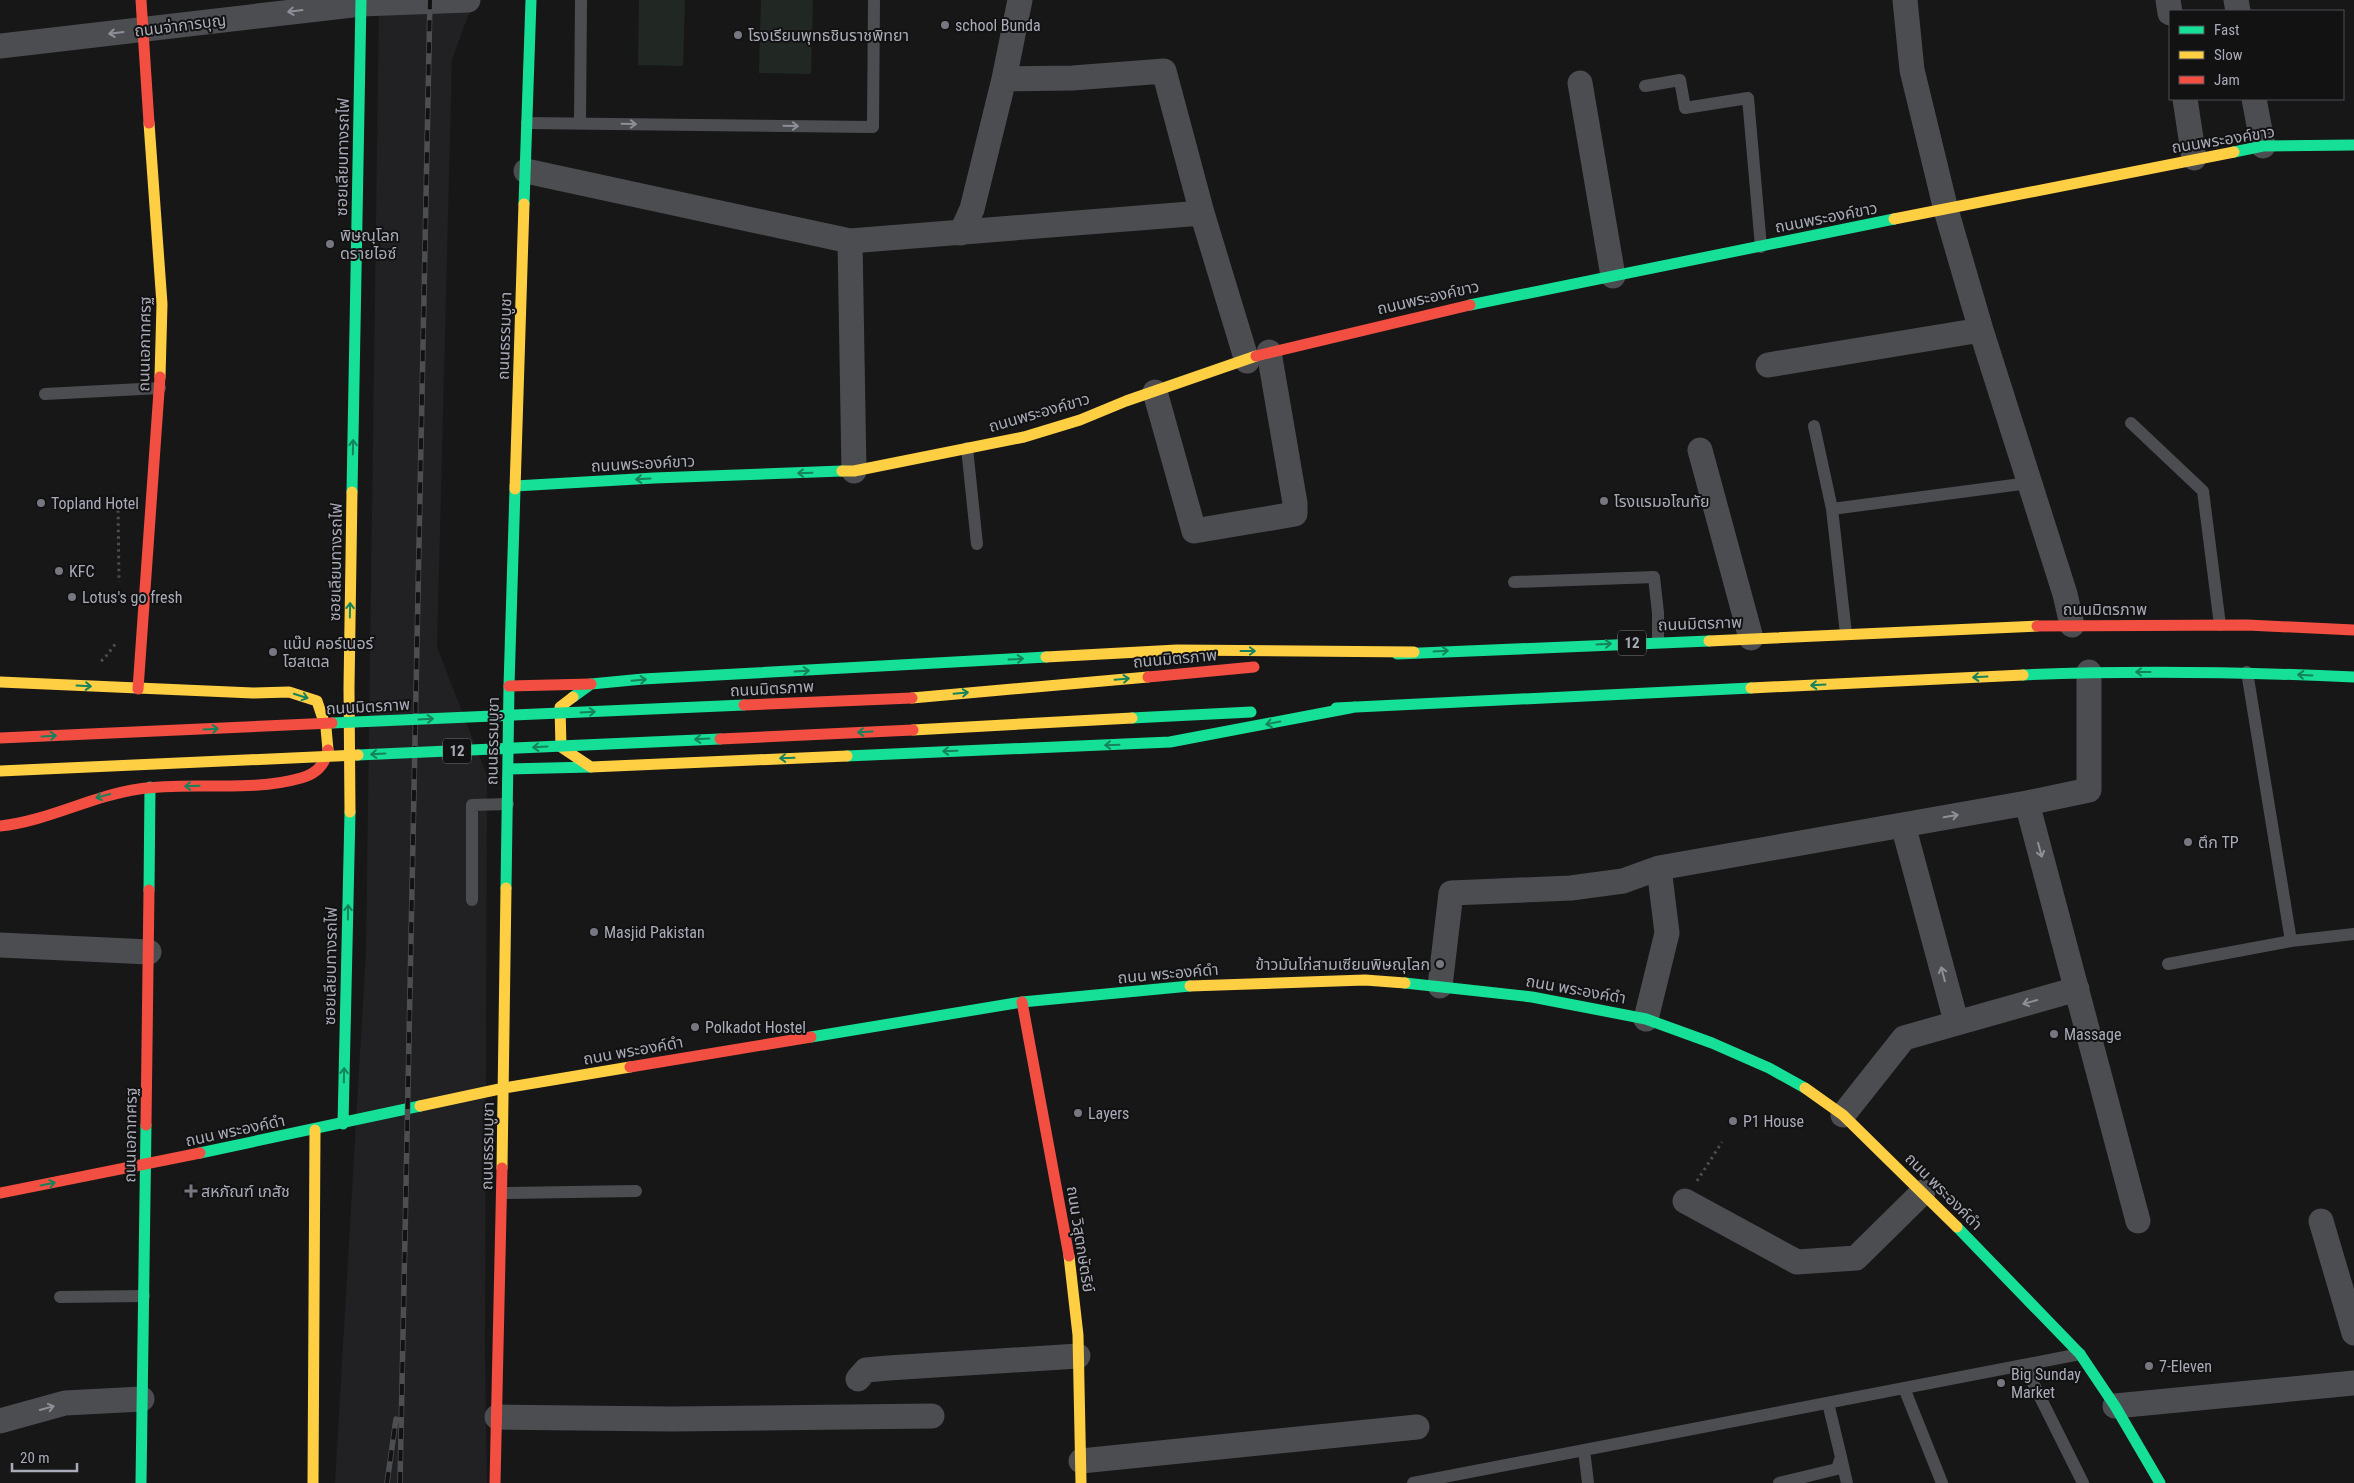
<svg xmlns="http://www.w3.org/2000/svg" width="2354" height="1483" font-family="'Roboto Condensed','Noto Sans Thai',sans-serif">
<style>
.built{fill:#212123}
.green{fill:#212823}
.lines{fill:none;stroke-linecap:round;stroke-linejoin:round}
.path{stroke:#4d4d52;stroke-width:3;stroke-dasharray:2.5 4;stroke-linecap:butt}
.lane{stroke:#4c4d50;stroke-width:12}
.street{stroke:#4c4d50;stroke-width:25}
.fast{stroke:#16e098;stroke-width:11}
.slow{stroke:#ffcf43;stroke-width:11}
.jam{stroke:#f24e42;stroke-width:11}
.rail-casing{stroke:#4d4e51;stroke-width:5.5}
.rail{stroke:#121213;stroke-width:4;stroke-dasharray:11;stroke-linecap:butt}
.fast-bridge{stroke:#16e098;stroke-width:11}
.slow-bridge{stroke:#ffcf43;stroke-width:11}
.jam-bridge{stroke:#f24e42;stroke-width:11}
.oneway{stroke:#8d8f99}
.oneway2{stroke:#14835c}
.poi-dot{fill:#767780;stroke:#121213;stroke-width:2}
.labels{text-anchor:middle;stroke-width:4;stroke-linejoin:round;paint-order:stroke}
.shield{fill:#121213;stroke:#7c7d86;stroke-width:1}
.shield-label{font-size:15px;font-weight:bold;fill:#a9abb8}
.street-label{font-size:16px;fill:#a9abb8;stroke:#121213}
.poi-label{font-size:16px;fill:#a9abb8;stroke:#121213;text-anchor:start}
</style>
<rect width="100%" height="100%" fill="#171718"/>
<path class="built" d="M 379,0 L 474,0 L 452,59 L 437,647 L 487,776 L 485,1353 L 487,1483 L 335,1483 L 366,951 Z"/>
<path class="green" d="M 639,0 L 685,0 L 683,66 L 638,65 Z
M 761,0 L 813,0 L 811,74 L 759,73 Z"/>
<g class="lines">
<path class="path" d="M 113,500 L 118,503 L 119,582
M 101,661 L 104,659 L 116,643
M 1697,1181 L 1722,1142"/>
<path class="lane" d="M 1645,86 L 1680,80 L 1685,108 L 1748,98 L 1761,247
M 527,123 L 873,127 L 874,0
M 580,123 L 581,0
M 45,394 L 160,388
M 2131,423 L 2203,491 L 2220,625
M 1814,426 L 1832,509 L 1846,634
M 967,448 L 977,544
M 1832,509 L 2029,483
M 1514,582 L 1654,577 L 1658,613 L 1658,642
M 2247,672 L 2291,941 L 2354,934
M 472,900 L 472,805 L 508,804
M 2168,964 L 2291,941
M 502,1193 L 636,1191
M 60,1297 L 144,1296
M 2024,1365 L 2083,1483
M 1904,1388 L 1942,1483
M 1584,1450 L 1588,1483
M 1841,1457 L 1847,1483
M 1413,1483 L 2080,1354
M 1779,1483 L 1837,1469 L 1841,1457 L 1828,1403"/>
<path class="street" d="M 1905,0 L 1912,70 L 1946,210 L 1981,330 L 2065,594 L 2072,625
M 2168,0 L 2170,13
M 2236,0 L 2238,11
M 0,46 L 361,4 L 468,0
M 1004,79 L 1073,78 L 1164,71 L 1202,213 L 1247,361
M 1580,83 L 1613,276
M 2185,99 L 2194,158
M 2254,99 L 2263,146
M 526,171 L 850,241 L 1202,213
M 961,233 L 972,209 L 1004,79 L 1020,0
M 850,241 L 854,471
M 1768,365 L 1981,330
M 1155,392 L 1194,531 L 1295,514 L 1295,503 L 1269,352
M 1700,450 L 1751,638
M 2027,803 L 2138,1221
M 1903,825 L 1956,1021
M 0,945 L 149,952
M 1440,986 L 1451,893 L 1571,888 L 1623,881 L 1659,868
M 1646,1019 L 1667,933 L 1659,868 L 2027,803 L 2089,790 L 2089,672
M 1843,1115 L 1904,1038 L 2077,989
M 1685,1201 L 1797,1262 L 1856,1258 L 1923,1192
M 2321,1221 L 2354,1333
M 858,1379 L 866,1370 L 888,1368 L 1078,1356
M 2115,1406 L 2354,1383
M 497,1417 L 671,1419 L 932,1416
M 0,1421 L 65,1403 L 142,1399
M 1081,1461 L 1417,1427"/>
<path class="fast" d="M 2234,152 L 2263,146 L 2354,145
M 524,204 L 531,0
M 1470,305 L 1894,219
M 515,486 L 654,478 L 842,471
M 352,492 L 361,0
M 1397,654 L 1709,641
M 2023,675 C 2134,670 2244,672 2354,677
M 573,697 L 591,684 L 643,679 L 1046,657
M 1336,708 L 1751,688
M 1132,718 L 1251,712
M 847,756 L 1170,742 L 1355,707
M 508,769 L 591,767
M 506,888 L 509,686 L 515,489
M 149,890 L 150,787
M 1405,983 L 1532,997 L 1646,1019 L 1712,1043 L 1769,1068 L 1805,1088
M 811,1037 L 1022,1002 L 1190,986
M 343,1124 L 350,812
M 200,1153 L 420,1106
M 1957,1227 L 2080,1354 L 2115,1406 L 2160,1483
M 141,1483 L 146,1125"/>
<path class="slow" d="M 149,123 L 162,304 L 160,377
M 1894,219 L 2234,152
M 842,471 L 854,471 L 1024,437 L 1080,420 L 1126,401 L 1256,356
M 515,489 L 524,204
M 1709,641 L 2037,626
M 1046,657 L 1177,650 L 1414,652
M 0,682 L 253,693 L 289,692 L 317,701 L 326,728 L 328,750
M 1751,688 L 2023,675
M 573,697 L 560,707 L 561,747 L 591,767 L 847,756
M 912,698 L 1148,677
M 913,730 L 1132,718
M 350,812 L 349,688 L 352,492
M 1190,986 L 1365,980 L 1405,983
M 1805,1088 L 1843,1115 L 1957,1227
M 420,1106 L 504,1088 L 630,1067
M 502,1168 L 506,888
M 1069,1256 L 1078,1335 L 1081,1483
M 313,1483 L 315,1130"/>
<path class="jam" d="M 141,0 L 149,123
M 1256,356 L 1470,305
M 2037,626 L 2247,625 L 2354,630
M 1148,677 L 1254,667
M 509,686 L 591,684
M 138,689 L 160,377
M 0,826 C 48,821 91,796 139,789 C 192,781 249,793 301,778 C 316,774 325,765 328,750
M 1022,1002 L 1069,1256
M 630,1067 L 811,1037
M 146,1125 L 149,890
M 0,1193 L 200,1153
M 495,1483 L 502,1168"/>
<defs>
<path id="rail" d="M 387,1483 L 396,1419
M 400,1483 L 430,0"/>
</defs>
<use href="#rail" class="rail-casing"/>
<use href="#rail" class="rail"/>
<path class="fast-bridge" d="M 332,723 L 744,705
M 358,755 L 720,739"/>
<path class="slow-bridge" d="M 0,771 L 358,755"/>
<path class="jam-bridge" d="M 744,705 L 912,698
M 0,738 L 332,723
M 720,739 L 913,730"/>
</g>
<defs><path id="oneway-shaft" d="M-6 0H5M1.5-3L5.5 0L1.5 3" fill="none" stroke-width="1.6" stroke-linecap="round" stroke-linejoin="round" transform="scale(1.25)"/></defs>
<g class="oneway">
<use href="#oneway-shaft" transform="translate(295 11) rotate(173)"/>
<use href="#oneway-shaft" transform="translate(116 33) rotate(173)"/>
<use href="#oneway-shaft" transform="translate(629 124) rotate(1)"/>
<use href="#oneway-shaft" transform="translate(791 126) rotate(1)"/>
<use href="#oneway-shaft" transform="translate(1951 816) rotate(-10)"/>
<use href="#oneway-shaft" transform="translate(2040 850) rotate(75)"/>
<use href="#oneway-shaft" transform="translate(1943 974) rotate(-105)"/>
<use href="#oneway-shaft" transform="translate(2030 1002) rotate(165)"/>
<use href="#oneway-shaft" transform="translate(47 1408) rotate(-15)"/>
</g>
<g class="oneway2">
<use href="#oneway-shaft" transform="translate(353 447) rotate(-89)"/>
<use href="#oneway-shaft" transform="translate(805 473) rotate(178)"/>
<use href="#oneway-shaft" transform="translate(643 479) rotate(177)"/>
<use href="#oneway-shaft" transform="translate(350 610) rotate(-89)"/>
<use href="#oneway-shaft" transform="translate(1604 644) rotate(-3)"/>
<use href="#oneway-shaft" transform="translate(1248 651)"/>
<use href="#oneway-shaft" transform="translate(1441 651) rotate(-3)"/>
<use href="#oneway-shaft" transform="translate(1016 659) rotate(-3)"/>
<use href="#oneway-shaft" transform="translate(802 671) rotate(-3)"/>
<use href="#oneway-shaft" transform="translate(2143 672) rotate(180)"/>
<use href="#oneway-shaft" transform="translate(2305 675) rotate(-177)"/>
<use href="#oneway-shaft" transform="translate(1980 677) rotate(177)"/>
<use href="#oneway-shaft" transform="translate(1122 679) rotate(-5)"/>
<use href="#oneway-shaft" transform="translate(639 680) rotate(-5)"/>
<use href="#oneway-shaft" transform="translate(1818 685) rotate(177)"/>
<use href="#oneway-shaft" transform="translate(84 686) rotate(3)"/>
<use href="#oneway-shaft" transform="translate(961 693) rotate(-5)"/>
<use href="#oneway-shaft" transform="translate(301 696) rotate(18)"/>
<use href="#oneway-shaft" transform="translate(588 712) rotate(-3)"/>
<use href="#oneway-shaft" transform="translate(426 719) rotate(-3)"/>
<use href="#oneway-shaft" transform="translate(1273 723) rotate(169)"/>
<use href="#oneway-shaft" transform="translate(211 729) rotate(-3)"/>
<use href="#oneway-shaft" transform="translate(865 732) rotate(177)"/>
<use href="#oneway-shaft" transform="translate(49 736) rotate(-3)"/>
<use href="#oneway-shaft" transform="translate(702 739) rotate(177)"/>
<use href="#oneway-shaft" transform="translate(1112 745) rotate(178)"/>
<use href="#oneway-shaft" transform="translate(540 747) rotate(177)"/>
<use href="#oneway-shaft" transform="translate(950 751) rotate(178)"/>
<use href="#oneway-shaft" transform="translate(378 754) rotate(177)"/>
<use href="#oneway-shaft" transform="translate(787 758) rotate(178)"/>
<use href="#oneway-shaft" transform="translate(192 786) rotate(178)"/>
<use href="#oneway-shaft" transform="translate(103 796) rotate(165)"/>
<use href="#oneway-shaft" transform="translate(348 912) rotate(-89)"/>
<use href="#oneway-shaft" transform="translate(344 1075) rotate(-89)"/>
<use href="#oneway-shaft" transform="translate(48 1184) rotate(-11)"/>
</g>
<g class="poi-dot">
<circle cx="945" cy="25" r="5"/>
<circle cx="738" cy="35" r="5"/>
<circle cx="330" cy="244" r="5"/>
<circle cx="1604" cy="501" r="5"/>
<circle cx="41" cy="503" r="5"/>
<circle cx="59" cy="571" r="5"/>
<circle cx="72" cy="597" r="5"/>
<circle cx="273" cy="652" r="5"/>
<circle cx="2188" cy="842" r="5"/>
<circle cx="594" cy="932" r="5"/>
<circle cx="1440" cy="964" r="5"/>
<circle cx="695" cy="1027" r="5"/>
<circle cx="2054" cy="1034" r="5"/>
<circle cx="1078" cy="1113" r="5"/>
<circle cx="1733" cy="1121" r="5"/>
<path d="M188.5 1183.5h5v5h5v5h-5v5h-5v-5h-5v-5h5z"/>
<circle cx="2149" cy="1366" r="5"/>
<circle cx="2001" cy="1383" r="5"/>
</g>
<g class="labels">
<g class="shield">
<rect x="1618" y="630.5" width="28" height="25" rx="4"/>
<rect x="443" y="738.5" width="28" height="25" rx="4"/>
</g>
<g class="shield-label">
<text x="1632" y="648">12</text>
<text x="457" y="756">12</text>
</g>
<g class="street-label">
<text transform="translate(180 25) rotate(-7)" y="6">ถนนจ่าการบุญ</text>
<text transform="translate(2223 139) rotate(-9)" y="6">ถนนพระองค์ขาว</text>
<text transform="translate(342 157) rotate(-89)" y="6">ซอยเลียบทางรถไฟ</text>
<text transform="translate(1826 217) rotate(-11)" y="6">ถนนพระองค์ขาว</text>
<text transform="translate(1428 297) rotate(-13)" y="6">ถนนพระองค์ขาว</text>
<text transform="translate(504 336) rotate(-88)" y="6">ถนนธรรมบูชา</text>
<text transform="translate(144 344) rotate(-89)" y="6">ถนนเอกาทศรฐ</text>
<text transform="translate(1039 412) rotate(-16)" y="6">ถนนพระองค์ขาว</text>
<text transform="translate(643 463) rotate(-3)" y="6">ถนนพระองค์ขาว</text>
<text transform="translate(335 562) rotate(-89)" y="6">ซอยเลียบทางรถไฟ</text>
<text x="2105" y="615">ถนนมิตรภาพ</text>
<text transform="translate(1700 623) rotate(-2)" y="6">ถนนมิตรภาพ</text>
<text transform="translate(1175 658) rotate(-5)" y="6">ถนนมิตรภาพ</text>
<text transform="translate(772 688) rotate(-3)" y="6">ถนนมิตรภาพ</text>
<text transform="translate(368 706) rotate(-3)" y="6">ถนนมิตรภาพ</text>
<text transform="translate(492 741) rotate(-89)" y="6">ถนนธรรมบูชา</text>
<text transform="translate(330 966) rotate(-89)" y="6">ซอยเลียบทางรถไฟ</text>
<text transform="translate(1168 973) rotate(-5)" y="6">ถนน พระองค์ดำ</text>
<text transform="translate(1576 989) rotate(10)" y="6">ถนน พระองค์ดำ</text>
<text transform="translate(633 1050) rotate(-10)" y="6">ถนน พระองค์ดำ</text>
<text transform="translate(235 1130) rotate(-12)" y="6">ถนน พระองค์ดำ</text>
<text transform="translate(130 1135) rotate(-89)" y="6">ถนนเอกาทศรฐ</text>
<text transform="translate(487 1146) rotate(-89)" y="6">ถนนธรรมบูชา</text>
<text transform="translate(1944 1191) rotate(45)" y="6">ถนน พระองค์ดำ</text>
<text transform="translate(1081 1239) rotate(81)" y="6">ถนน วิสุตกษัตริย์</text>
</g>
<g class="poi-label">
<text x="955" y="31">school Bunda</text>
<text x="748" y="41">โรงเรียนพุทธชินราชพิทยา</text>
<text x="340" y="241">พิษณุโลก<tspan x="340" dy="18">ดรายไอซ์</tspan></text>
<text x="1614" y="507">โรงแรมอโณทัย</text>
<text x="51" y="509">Topland Hotel</text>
<text x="69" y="577">KFC</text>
<text x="82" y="603">Lotus's go fresh</text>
<text x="283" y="649">แน๊ป คอร์เนอร์<tspan x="283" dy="18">โฮสเตล</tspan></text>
<text x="2198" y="848">ตึก TP</text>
<text x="604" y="938">Masjid Pakistan</text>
<text x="1430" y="970" text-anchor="end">ข้าวมันไก่สามเซียนพิษณุโลก</text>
<text x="705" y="1033">Polkadot Hostel</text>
<text x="2064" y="1040">Massage</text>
<text x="1088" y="1119">Layers</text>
<text x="1743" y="1127">P1 House</text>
<text x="201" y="1197">สหภัณฑ์ เภสัช</text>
<text x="2159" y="1372">7-Eleven</text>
<text x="2011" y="1380">Big Sunday<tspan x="2011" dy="18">Market</tspan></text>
</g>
</g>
<rect x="2169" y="10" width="175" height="90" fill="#121213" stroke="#4e4f55"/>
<rect x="2179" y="26" width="25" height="8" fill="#16e098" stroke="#4e4f55"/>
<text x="2214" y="35" font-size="15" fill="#a9abb8">Fast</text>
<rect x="2179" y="51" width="25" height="8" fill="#ffcf43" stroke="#4e4f55"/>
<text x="2214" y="60" font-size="15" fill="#a9abb8">Slow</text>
<rect x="2179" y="76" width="25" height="8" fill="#f24e42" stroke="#4e4f55"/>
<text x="2214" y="85" font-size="15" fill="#a9abb8">Jam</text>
<path d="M12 1463v8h65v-8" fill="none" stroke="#a9abb8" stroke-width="2.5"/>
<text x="20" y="1463" font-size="15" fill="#a9abb8" stroke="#121213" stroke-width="4" paint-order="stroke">20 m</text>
</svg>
